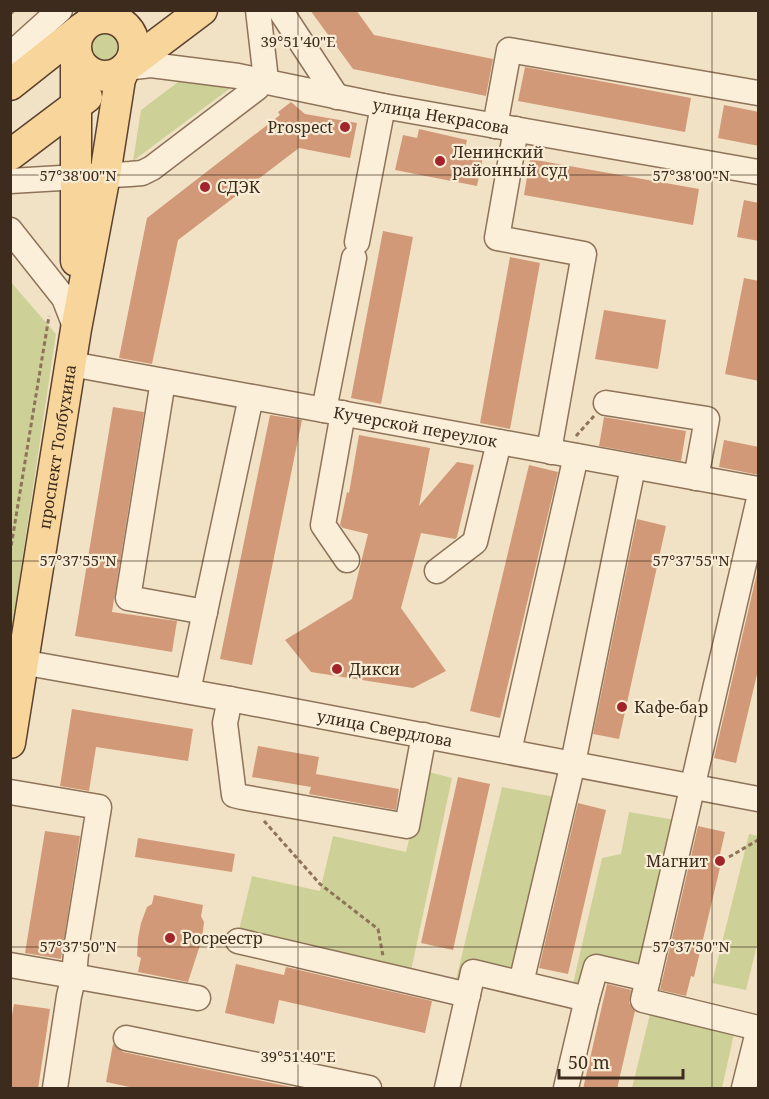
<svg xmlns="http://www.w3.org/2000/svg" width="769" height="1099" font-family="'Noto Serif',serif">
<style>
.green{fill:#cdd198}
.building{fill:#d29978}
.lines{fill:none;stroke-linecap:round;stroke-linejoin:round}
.minor-casing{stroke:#8e7359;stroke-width:27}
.major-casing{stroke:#5c412e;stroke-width:33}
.path{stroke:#8e7359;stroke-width:3;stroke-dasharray:4.5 3;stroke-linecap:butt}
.minor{stroke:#fbefd9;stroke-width:24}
.major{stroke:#f7d59b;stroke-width:30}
.ticks{fill:none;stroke:#3d2c1e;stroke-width:1.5;stroke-opacity:0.45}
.poi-dot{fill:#a2252c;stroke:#f8ecd5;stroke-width:2}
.labels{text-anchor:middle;stroke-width:4.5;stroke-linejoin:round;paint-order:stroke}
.street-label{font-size:16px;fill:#3d2c1e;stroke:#f8ecd5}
.poi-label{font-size:16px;fill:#3d2c1e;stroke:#f8ecd5;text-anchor:start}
.ticks-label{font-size:15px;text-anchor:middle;fill:#3d2c1e;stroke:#f8ecd5;stroke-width:4.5;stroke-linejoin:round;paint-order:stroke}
</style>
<rect width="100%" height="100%" fill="#f1e2c5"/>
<path class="green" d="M88 47a18 18 0 1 1 36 0a18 18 0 1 1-36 0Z
M 182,79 L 232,87 L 133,161 L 141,110 Z
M 10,281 L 56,334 L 11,635 L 10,635 Z
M 425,771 L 452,778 L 411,971 L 239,930 L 252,876 L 320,891 L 333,836 L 406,852 Z
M 502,787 L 555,797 L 515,974 L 464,987 L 455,984 Z
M 629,812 L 675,820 L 640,969 L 597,958 L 584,992 L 572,988 L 602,858 L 621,854 Z
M 749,834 L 758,836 L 758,941 L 746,990 L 712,983 Z
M 650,1014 L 734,1034 L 722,1088 L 632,1088 Z"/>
<path class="building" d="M 310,10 L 356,10 L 374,35 L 493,59 L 486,96 L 353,69 Z
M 525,67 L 691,98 L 685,132 L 518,101 Z
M 291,102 L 305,114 L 357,123 L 350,158 L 299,148 L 178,240 L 152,364 L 119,358 L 147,218 L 280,115 L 278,112 Z
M 724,105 L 759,112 L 759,146 L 718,138 Z
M 419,129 L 467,140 L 465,148 L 484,152 L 477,186 L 395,170 L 403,135 L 417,138 Z
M 530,159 L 699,189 L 693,225 L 524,195 Z
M 744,200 L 759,203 L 759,241 L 737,237 Z
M 383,231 L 413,237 L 381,404 L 351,398 Z
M 510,257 L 540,263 L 510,429 L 480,423 Z
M 744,278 L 759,281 L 759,381 L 725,374 Z
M 604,310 L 666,320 L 658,369 L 595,359 Z
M 113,407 L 144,412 L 112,612 L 177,621 L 172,652 L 75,636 Z
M 270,415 L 302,420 L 252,665 L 220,659 Z
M 604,417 L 686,431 L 681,461 L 599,446 Z
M 359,435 L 430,448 L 419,506 L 457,462 L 474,465 L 457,537 L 455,539 L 421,533 L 401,608 L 446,671 L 413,688 L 311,672 L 285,640 L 352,599 L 368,534 L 343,528 L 340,525 L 347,492 L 349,493 Z
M 724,440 L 759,447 L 759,475 L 719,467 Z
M 529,465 L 558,472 L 500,718 L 470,711 Z
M 637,519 L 666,526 L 619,739 L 593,734 Z
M 759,564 L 759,666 L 736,763 L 714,758 Z
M 72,709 L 193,729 L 188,761 L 96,747 L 89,791 L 60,786 Z
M 258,746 L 319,757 L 316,774 L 399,789 L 396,810 L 309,794 L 311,787 L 252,777 Z
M 458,777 L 490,784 L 453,950 L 421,943 Z
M 578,803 L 606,810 L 568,974 L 539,968 Z
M 698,826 L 725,832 L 720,854 L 723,855 L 694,977 L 691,976 L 686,996 L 660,990 Z
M 45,831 L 80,836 L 61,959 L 25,953 Z
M 138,838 L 235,854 L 232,872 L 135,857 Z
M 154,895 L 203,905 L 201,916 L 204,922 L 202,939 L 188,982 L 138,972 L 141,958 L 137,956 L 138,938 L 141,923 L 147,907 L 152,904 Z
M 236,964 L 284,975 L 286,967 L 432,1001 L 425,1033 L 279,1000 L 274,1024 L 225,1013 Z
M 607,984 L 631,990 L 629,1003 L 635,1011 L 617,1089 L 583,1089 Z
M 14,1004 L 50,1009 L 38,1089 L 10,1089 L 10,1026 Z
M 113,1044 L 123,1052 L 301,1089 L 139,1089 L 106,1082 Z"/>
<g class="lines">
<defs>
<g id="minor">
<path d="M 280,10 L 337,97"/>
<path d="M 10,55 L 60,10"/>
<path id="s1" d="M 125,68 L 151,65 L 238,76 L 383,106 L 758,172"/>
<path d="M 495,126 L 509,50 L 758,93"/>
<path d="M 516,129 L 497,238 L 584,254 L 550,445 L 551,452"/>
<path d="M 10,181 L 130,174 L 142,173 L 152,168 L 257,88 L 263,81 L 265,71 L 258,10"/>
<path d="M 10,230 L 64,298 L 76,329"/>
<path d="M 357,242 L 383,106"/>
<path id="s2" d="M 71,364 L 758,489"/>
<path d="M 163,381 L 128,598 L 205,612"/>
<path d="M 606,403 L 707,419 L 696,478"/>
<path d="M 324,410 L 354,258"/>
<path d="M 343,413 L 323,525 L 347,560"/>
<path d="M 437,571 L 475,542 L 499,442"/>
<path id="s3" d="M 10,660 L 230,699 L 758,799"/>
<path d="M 188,691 L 251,397"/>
<path d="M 230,699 L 225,723 L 234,795 L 242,797 L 407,826 L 424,735"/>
<path d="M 509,751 L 576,456"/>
<path d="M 10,792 L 99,807 L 77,943 L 74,975 L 69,996 L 55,1088"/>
<path d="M 238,941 L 468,995"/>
<path d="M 10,965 L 198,998"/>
<path d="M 648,979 L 643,1000 L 758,1028"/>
<path d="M 521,983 L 573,763 L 633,467"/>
<path d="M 587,999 L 596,967 L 648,979 L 758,503"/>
<path d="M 126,1038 L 369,1088"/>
<path d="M 447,1088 L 473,972 L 587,999 L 566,1088"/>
<path d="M 744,1088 L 758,1032"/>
</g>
<g id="major">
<circle cx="105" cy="47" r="29"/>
<path d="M 76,51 L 76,261"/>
<path d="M 10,85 L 82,28"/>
<path d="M 10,155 L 87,97"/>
<path id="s4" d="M 10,743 L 76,329 L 105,175 L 120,79 L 125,68 L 202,10"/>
</g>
</defs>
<use href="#minor" class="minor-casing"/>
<use href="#major" class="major-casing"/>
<path class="path" d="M 10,14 L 15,10
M 576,436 L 594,416
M 10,553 L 49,316
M 264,821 L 320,884 L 378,929 L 383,956
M 729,857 L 758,840"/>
<use href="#minor" class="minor"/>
<use href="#major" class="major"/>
</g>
<path class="ticks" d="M 298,10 L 298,1088M 712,10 L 712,1088M 10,175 L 758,175M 10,561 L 758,561M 10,947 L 758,947"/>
<g class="poi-dot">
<circle cx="345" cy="127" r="6"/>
<circle cx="440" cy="161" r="6"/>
<circle cx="205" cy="187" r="6"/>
<circle cx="337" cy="669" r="6"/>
<circle cx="622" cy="707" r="6"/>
<circle cx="720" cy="861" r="6"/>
<circle cx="170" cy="938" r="6"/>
</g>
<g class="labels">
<g class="street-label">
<text dy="6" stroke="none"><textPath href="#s1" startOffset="321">улица Некрасова</textPath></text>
<text dy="6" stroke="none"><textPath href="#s2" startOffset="350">Кучерской переулок</textPath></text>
<text dy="6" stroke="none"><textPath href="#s4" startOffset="300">проспект Толбухина</textPath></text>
<text dy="6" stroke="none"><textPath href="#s3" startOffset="381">улица Свердлова</textPath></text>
</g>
<g class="poi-label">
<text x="333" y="133" text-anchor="end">Prospect</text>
<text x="452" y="158">Ленинский<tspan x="452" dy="18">районный суд</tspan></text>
<text x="217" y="193">СДЭК</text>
<text x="349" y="675">Дикси</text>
<text x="634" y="713">Кафе-бар</text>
<text x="708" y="867" text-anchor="end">Магнит</text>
<text x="182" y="944">Росреестр</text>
</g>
</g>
<g class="ticks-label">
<text x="298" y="47">39°51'40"E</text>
<text x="78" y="181">57°38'00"N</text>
<text x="691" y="181">57°38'00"N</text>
<text x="78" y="566">57°37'55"N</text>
<text x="691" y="566">57°37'55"N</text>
<text x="78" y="952">57°37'50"N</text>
<text x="691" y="952">57°37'50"N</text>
<text x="298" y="1062">39°51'40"E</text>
</g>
<rect width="769" height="1099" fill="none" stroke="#3d2c1e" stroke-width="24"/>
<path d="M559 1069v9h124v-9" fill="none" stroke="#3d2c1e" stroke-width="3"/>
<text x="568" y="1069" font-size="18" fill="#3d2c1e" stroke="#f8ecd5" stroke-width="4.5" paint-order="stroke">50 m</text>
</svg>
